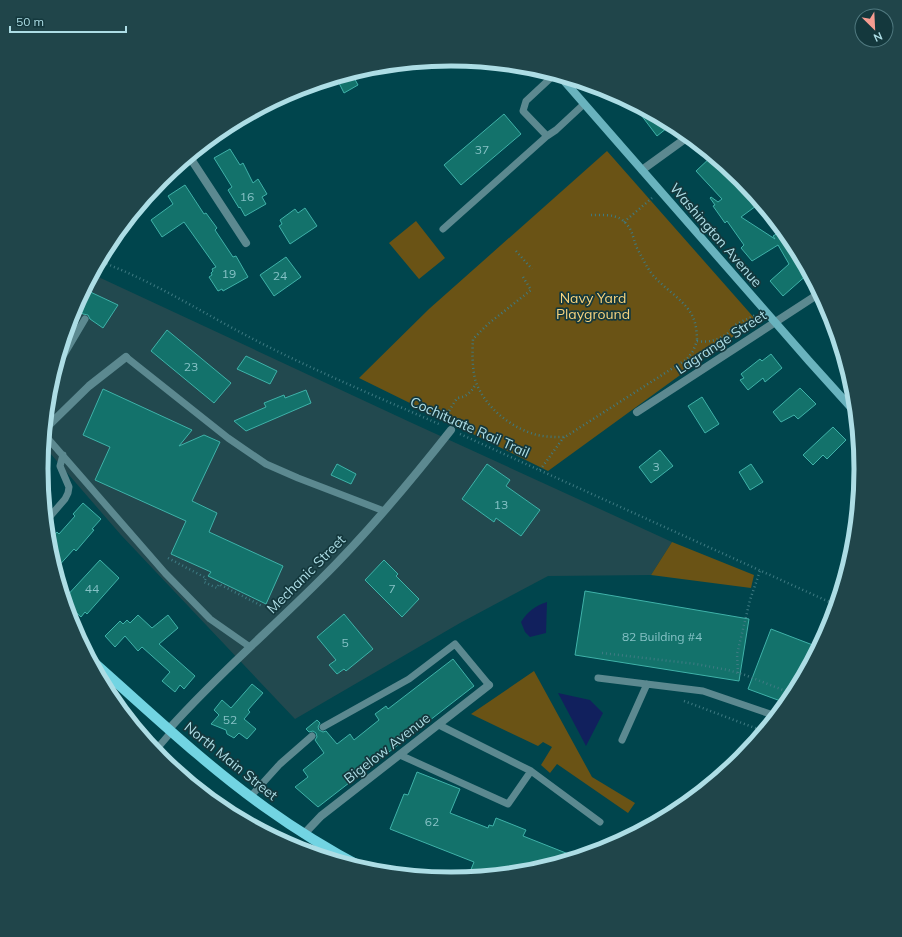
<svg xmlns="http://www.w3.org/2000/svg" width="902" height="937" font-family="Mulish,sans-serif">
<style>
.built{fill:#22494f}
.green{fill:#6a5315}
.water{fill:#11205d}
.building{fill:#13726b;stroke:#3fb2a9}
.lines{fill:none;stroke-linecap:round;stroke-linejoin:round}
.path{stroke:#3e7b83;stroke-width:2.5;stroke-dasharray:1 3;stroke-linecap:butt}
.lane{stroke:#5c8990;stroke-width:7}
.street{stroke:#5c8990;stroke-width:8}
.secondary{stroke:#69b3be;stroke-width:8}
.primary{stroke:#72d4e2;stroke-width:10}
.labels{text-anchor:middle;stroke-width:3.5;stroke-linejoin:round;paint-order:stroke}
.number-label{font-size:12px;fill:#86c2c6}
.street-label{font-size:14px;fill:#addde5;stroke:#14383d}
.park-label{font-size:14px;fill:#f8d47e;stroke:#14383d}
.rim{fill:none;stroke:#addde5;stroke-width:5}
</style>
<rect width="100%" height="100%" fill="#00454d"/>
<path class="built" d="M 92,274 L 412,423 L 672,542 L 651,575 L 548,576 L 460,623 L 295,719 L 121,535 L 43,445 L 49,388 L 72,311 Z"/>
<path class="green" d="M 607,151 L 756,320 L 548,471 L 359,378 L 429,309 Z
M 416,221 L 445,258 L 419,279 L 389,243 Z
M 672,542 L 754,575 L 751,588 L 651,575 Z
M 534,671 L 592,777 L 635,803 L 628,813 L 557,764 L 550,773 L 541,765 L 552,747 L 543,742 L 538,746 L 471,714 Z"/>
<path class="water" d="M 547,602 L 546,633 L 530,637 L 525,632 L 521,622 C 528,611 535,606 547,602 Z
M 558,693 L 590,700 L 603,713 L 586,746 Z"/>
<path class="building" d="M 351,72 L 358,85 L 344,93 L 336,77 Z
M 632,103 L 672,124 L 657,136 Z
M 504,114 L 521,134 L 461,185 L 444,165 Z
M 230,149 L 240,165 L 243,163 L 253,183 L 258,179 L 267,194 L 262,197 L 266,204 L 245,216 L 240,207 L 239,208 L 228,190 L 232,187 L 214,158 Z
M 712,156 L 739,186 L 740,185 L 756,206 L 741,217 L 775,239 L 773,236 L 783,230 L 792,241 L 809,273 L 783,296 L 770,281 L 789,264 L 778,245 L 752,261 L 741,248 L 744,245 L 727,221 L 725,223 L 713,206 L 715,205 L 710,198 L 711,197 L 718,202 L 722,199 L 696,171 Z
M 185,185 L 204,214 L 206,213 L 217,228 L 215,230 L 233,257 L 236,256 L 248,277 L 223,291 L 222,289 L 218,291 L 209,277 L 212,275 L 211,273 L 213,271 L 212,269 L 216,267 L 184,222 L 162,237 L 151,220 L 173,204 L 168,196 Z
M 305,208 L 317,226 L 290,244 L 279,226 L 282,224 L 280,220 L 295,209 L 298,213 Z
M 286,257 L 301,277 L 274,296 L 260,275 Z
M 84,289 L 118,305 L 103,328 L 90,319 L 88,315 L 83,314 L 74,308 Z
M 167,330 L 231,383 L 214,403 L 151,351 Z
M 771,354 L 782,368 L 765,382 L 763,378 L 748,390 L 740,380 L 744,378 L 741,374 L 760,359 L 762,361 Z
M 246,356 L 277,371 L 270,384 L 237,369 Z
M 800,388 L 816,404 L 798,419 L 794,415 L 781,422 L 773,412 Z
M 103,389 L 192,430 L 179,446 L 204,435 L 220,442 L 192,501 L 217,513 L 209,532 L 283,566 L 266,604 L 208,576 L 211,572 L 171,554 L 186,521 L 95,480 L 110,447 L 83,435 Z
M 306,390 L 311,403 L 246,431 L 234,421 L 266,407 L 264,403 L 284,395 L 285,398 Z
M 702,397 L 719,424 L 705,433 L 688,406 Z
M 833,427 L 846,440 L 827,459 L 823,455 L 813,465 L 803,455 Z
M 660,450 L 673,466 L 651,483 L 639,467 Z
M 337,464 L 356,474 L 351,484 L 331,475 Z
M 487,464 L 510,480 L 506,486 L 540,510 L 521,536 L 496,518 L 494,522 L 462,499 Z
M 751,464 L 763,482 L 750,490 L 739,472 Z
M 83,503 L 101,519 L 92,529 L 94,530 L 76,551 L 74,549 L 55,570 L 49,548 L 48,542 L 57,532 L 59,534 L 75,516 L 73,514 Z
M 100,560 L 119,578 L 87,614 L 85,612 L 81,617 L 65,602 L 64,599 Z
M 384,560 L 398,574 L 396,576 L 419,599 L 402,617 L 365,580 Z
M 585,591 L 749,619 L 739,681 L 575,655 Z
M 344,614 L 373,649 L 346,671 L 344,669 L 337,674 L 329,665 L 336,660 L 317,637 Z
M 138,615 L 152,628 L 168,615 L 178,628 L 159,644 L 195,676 L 184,689 L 180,685 L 175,692 L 162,681 L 170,672 L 142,647 L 138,651 L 125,636 L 115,647 L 105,636 L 120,621 L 123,624 L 127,620 L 130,623 Z
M 771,629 L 818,647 L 792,696 L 786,703 L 748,689 Z
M 453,659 L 474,686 L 318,807 L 295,787 L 308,777 L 303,770 L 324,753 L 315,740 L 317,737 L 316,733 L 313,731 L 309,732 L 306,729 L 317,720 L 320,723 L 318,727 L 319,730 L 323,732 L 326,731 L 337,744 L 350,734 L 354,740 L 379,720 L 375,714 L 386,706 L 388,709 Z
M 252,684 L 263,693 L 248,710 L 250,712 L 244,719 L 256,729 L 247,739 L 239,733 L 234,738 L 227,734 L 226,730 L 211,724 L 219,715 L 214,710 L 222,700 L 231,708 Z
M 417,772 L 460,789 L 450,813 L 488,828 L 489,825 L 493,826 L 496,818 L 526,830 L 523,836 L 576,857 L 531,871 L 468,877 L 474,862 L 390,829 L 404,794 L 408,795 Z"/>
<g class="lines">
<path class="path" d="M 591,215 C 600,215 613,214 621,219 C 633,228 632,236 637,248 C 641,256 645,263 649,270 C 661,288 684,298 693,317 C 696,324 697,333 697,341
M 624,222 L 652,198
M 516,251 L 532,269
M 99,261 C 153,281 203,313 253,339 C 315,371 378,397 441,425
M 523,277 L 531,290 L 488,324 L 473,339 C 472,352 472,373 477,385 C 488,410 512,428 537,435 C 546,437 555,437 565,437 L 687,359 L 693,351 L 697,341 C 709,343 718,340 728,333 C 731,330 734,326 737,324 C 743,320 749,319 755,315
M 443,421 L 457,398 C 467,397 471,392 476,384
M 460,434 L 836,605
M 540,470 L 564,437
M 168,558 L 206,578 L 204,582 L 217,588 L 219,584 L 262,606
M 602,653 L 696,664 L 728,670 L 745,675 L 793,694
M 738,673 L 737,654 L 750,600 L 760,571
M 684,701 L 763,731"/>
<path class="lane" d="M 555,74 L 526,101 L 523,111 L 547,136 L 556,130 L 584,104
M 443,229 L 547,136
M 126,357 L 228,438 L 266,464 L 298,478 L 384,511
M 56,364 L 59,363 L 85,319
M 44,434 L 165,573 L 210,619 L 250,647
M 46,521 L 65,499 L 68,493 L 69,487 L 60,466 L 63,455
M 598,678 L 703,691 L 776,716
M 323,727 L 409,679 L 455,644 L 489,685
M 622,740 L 647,684
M 155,751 L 172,731
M 400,755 L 508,804 L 531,771 L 439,725
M 531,771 L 600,822
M 250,797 L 280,764 L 312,736"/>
<path class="street" d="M 189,156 L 246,243
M 642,170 L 689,136
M 637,412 L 820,293
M 45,429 L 89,386 L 126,357
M 169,729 C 216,676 270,630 320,580 C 367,534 410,482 451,430
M 304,834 L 321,816 L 489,685"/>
<path class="secondary" d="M 559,75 L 809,361 L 855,412"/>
<path class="primary" d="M 90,659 C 148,710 204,764 266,808 C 298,831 331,851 365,869"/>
</g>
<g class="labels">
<g class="number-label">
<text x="482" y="154">37</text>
<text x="247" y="201">16</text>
<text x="229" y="278">19</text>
<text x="280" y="280">24</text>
<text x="191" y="371">23</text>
<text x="656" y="471">3</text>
<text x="501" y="509">13</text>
<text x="92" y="593">44</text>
<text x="392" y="593">7</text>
<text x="662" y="641">82 Building #4</text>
<text x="345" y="647">5</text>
<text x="230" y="724">52</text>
<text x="432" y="826">62</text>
</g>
<g class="street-label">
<text transform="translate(716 235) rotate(49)" y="5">Washington Avenue</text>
<text transform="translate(721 342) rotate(-33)" y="5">Lagrange Street</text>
<text transform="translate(470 427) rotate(24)" y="5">Cochituate Rail Trail</text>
<text transform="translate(306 574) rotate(-45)" y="5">Mechanic Street</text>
<text transform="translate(387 748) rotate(-38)" y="5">Bigelow Avenue</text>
<text transform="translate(231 761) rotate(39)" y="5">North Main Street</text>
</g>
<g class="park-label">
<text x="593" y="303">Navy Yard<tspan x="593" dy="16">Playground</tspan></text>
</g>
</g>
<path d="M0 0H902V937H0ZM48 469a403 403 0 1 1 806 0a403 403 0 1 1-806 0Z" fill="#20454a" fill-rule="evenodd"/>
<path class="rim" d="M48 469a403 403 0 1 1 806 0a403 403 0 1 1-806 0Z"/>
<g transform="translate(874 28) rotate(156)"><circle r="19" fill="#14383d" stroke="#517a80"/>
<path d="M0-3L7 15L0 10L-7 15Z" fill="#f59c91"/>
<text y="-6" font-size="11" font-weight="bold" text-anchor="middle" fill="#addde5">N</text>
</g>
<path d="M10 26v6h116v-6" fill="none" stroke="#addde5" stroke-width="2"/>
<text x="16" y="26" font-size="12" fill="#addde5" stroke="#14383d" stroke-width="3" paint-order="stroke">50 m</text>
</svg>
